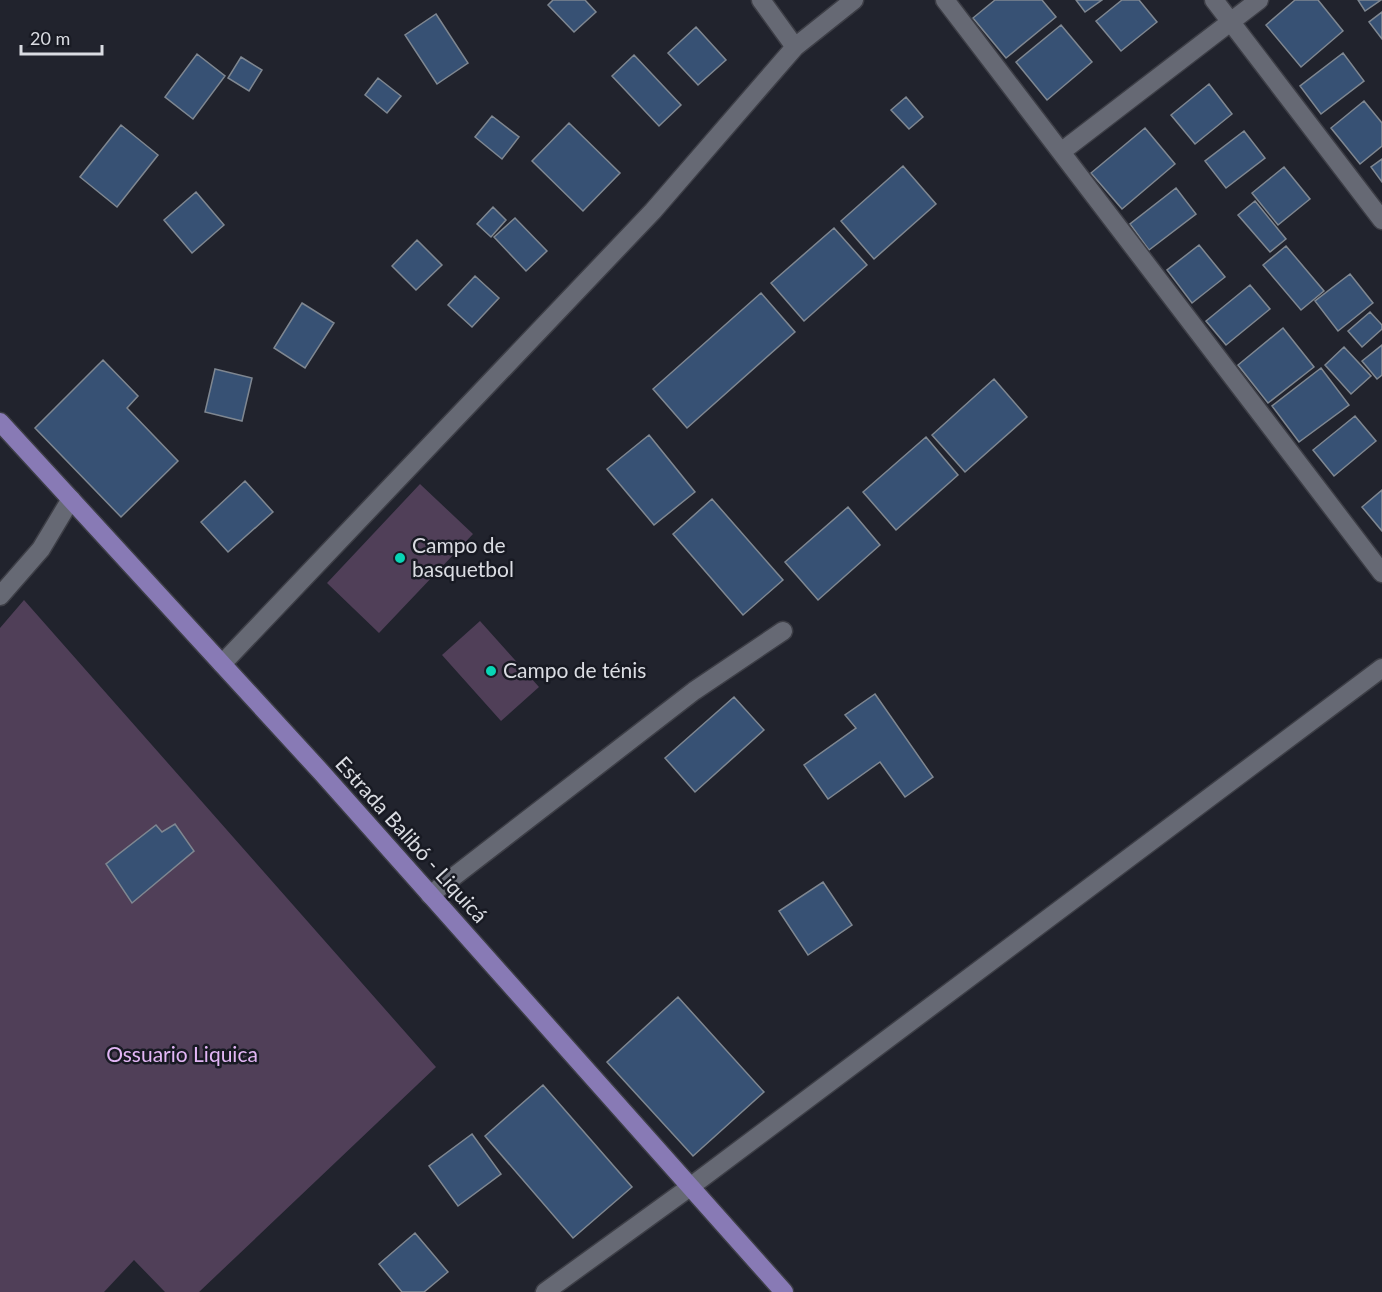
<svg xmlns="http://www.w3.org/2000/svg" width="1382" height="1292" font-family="Lato,sans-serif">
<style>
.green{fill:#503f58}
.building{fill:#375174;stroke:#7f8791;stroke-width:1.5}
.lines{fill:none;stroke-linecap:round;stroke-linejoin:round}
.street-casing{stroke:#3d3e46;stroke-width:21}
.primary-casing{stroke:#3d3e46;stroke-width:21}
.street{stroke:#666974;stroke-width:18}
.primary{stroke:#887ab5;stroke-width:18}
.poi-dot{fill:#08d5b5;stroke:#181a23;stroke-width:2}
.labels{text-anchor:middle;stroke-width:5;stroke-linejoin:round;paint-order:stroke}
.poi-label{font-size:21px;fill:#dadce2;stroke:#181a23;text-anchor:start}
.street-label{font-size:21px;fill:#dadce2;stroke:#181a23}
.park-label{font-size:21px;fill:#e2b6f5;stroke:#181a23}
</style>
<rect width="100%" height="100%" fill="#21232d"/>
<path class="green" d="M 420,484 L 473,534 L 379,633 L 327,583 Z
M 24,600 L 436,1067 L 199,1292 L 165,1292 L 134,1260 L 104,1292 L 0,1292 L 0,628 Z
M 480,621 L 539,687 L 501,721 L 442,655 Z"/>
<path class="building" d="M 553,0 L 585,0 L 596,12 L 574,32 L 548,5 Z
M 995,0 L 1042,0 L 1056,17 L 1006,58 L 973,18 Z
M 1076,0 L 1102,0 L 1085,12 Z
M 1122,0 L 1139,0 L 1157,22 L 1121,51 L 1096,21 Z
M 1295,0 L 1318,0 L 1343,31 L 1301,67 L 1266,25 Z
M 1358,0 L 1381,0 L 1365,11 Z
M 1382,12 L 1382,39 L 1369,22 Z
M 436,14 L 468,63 L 437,84 L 405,35 Z
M 1061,25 L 1092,62 L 1047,100 L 1016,62 Z
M 696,27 L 726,60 L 698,85 L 668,53 Z
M 1343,53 L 1364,81 L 1321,114 L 1300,86 Z
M 197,54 L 225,76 L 193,119 L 165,97 Z
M 634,55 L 681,105 L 659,126 L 612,76 Z
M 241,57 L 262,70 L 249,91 L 228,78 Z
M 378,78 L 401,96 L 387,113 L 365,95 Z
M 1209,84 L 1232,114 L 1195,144 L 1171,115 Z
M 906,97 L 923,117 L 909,129 L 891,110 Z
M 1364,101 L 1382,123 L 1382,146 L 1360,164 L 1331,128 Z
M 492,116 L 519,137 L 502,159 L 475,137 Z
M 569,123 L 620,173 L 583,211 L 532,161 Z
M 121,125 L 158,155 L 117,207 L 80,177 Z
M 1145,128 L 1175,164 L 1122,209 L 1091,173 Z
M 1244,131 L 1265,158 L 1226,188 L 1205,161 Z
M 1382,159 L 1382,182 L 1371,167 Z
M 903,166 L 936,204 L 874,259 L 841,221 Z
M 1284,167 L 1310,199 L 1278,225 L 1252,193 Z
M 1176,188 L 1196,214 L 1149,250 L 1130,224 Z
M 196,192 L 224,225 L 192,253 L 164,220 Z
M 1255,201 L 1286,239 L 1270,252 L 1238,215 Z
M 493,207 L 506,220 L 491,237 L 477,224 Z
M 515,218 L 547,251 L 526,271 L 494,237 Z
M 834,228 L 867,265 L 804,321 L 771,283 Z
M 417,240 L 442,265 L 416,290 L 392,266 Z
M 1199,245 L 1225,277 L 1192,303 L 1167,270 Z
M 1286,246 L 1324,291 L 1301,310 L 1263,265 Z
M 1350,274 L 1373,303 L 1338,331 L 1315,301 Z
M 475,276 L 499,298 L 472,327 L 448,305 Z
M 1250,285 L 1270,309 L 1226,345 L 1206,321 Z
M 761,293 L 795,332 L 687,428 L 653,389 Z
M 302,303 L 334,323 L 305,368 L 274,348 Z
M 1370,312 L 1382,325 L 1382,329 L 1362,347 L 1348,331 Z
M 1283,328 L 1314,367 L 1268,403 L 1238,365 Z
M 1382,345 L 1382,375 L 1377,379 L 1362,361 Z
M 1344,347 L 1371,376 L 1351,394 L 1325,365 Z
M 103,360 L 138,396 L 127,408 L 178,461 L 121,517 L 35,428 Z
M 1321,368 L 1349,405 L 1299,442 L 1272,406 Z
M 215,369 L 252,378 L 242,421 L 205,412 Z
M 994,379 L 1027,417 L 965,472 L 932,435 Z
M 1355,416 L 1376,441 L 1334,476 L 1313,450 Z
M 649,435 L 695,492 L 654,525 L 607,469 Z
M 926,437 L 958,475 L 896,530 L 863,492 Z
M 245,481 L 273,512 L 228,552 L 201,522 Z
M 1382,490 L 1382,531 L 1362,507 Z
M 712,499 L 783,580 L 743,615 L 673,534 Z
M 848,507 L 880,545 L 818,600 L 785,562 Z
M 875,694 L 933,777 L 905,797 L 880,762 L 828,799 L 804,765 L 856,728 L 845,715 Z
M 734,697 L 764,730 L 695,792 L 665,758 Z
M 175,824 L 194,851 L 132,903 L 106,864 L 156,825 L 162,832 Z
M 823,882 L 852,925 L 808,955 L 779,911 Z
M 678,997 L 764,1092 L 693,1156 L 607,1062 Z
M 543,1085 L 632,1187 L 573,1238 L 485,1136 Z
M 472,1134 L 501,1174 L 458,1206 L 429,1166 Z
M 415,1233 L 448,1272 L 424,1292 L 402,1292 L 379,1264 Z"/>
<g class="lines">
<defs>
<path id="street" d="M 761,0 L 795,47 L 854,0
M 945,0 L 1382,573
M 1214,0 L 1382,220
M 1061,152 L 1259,0
M 0,596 L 41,549 L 71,499
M 222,664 L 653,211 L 795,47
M 430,895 L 694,691 L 783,631
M 545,1292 L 690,1187 L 1382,668"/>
<path id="primary" d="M 0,422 L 322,773 L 784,1292"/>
</defs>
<use href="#street" class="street-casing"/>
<use href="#primary" class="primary-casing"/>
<use href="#street" class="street"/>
<use href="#primary" class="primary"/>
</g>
<g class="poi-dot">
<circle cx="400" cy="558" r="6"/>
<circle cx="491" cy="671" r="6"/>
</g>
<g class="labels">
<g class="poi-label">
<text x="412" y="553">Campo de<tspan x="412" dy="24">basquetbol</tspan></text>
<text x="503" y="678">Campo de ténis</text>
</g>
<g class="street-label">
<text transform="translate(411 840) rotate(48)" y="7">Estrada Balibó - Liquicá</text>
</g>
<g class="park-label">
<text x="182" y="1062">Ossuario Liquica</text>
</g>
</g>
<path d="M21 45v9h81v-9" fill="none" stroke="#dadce2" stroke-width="3"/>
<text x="30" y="45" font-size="18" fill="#dadce2" stroke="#181a23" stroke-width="4.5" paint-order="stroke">20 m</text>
</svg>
